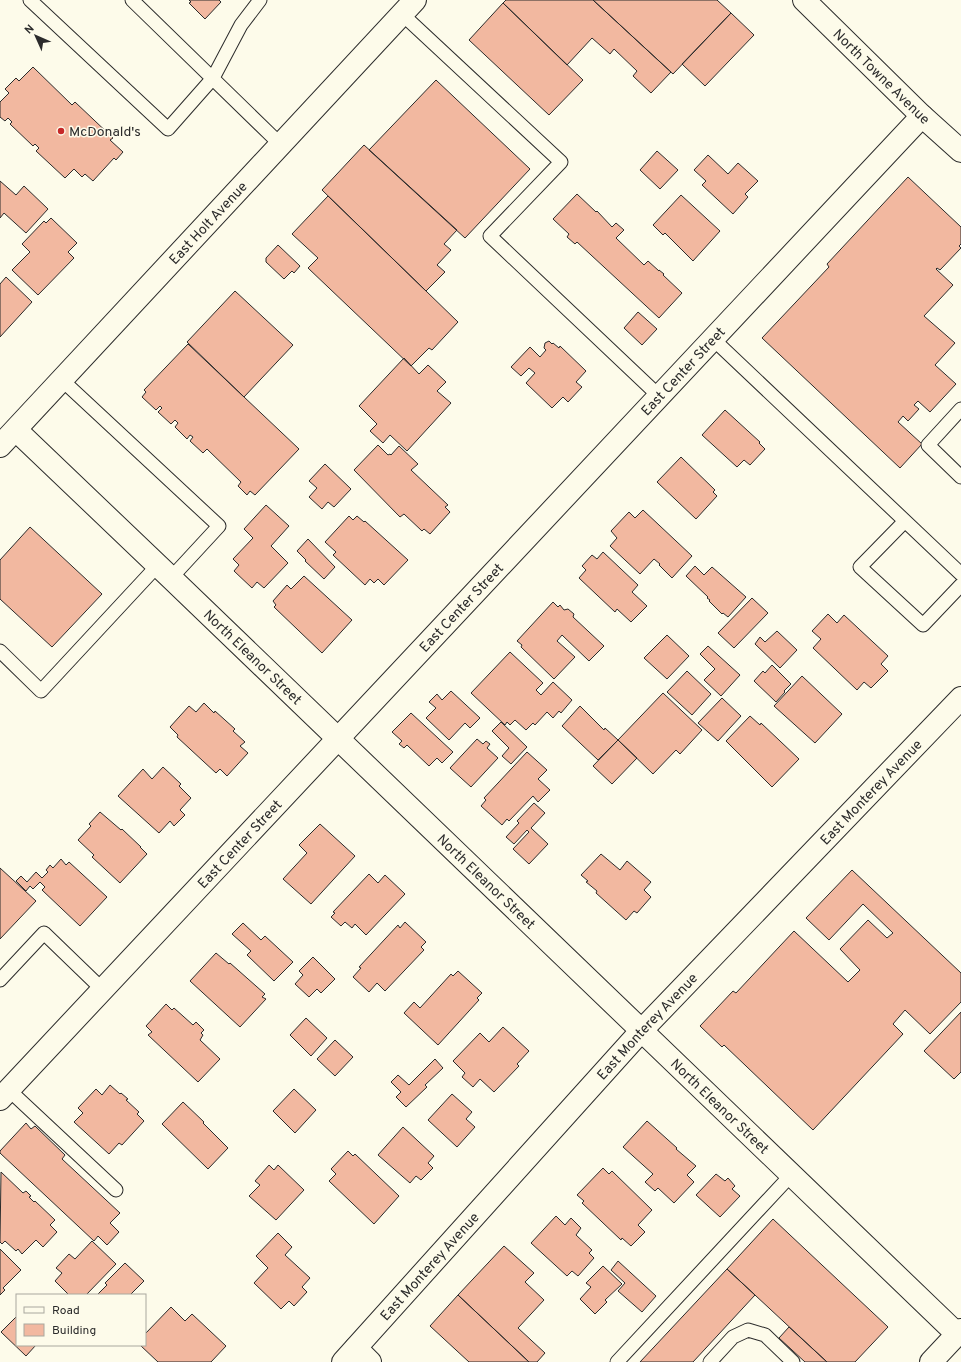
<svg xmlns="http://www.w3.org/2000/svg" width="961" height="1362" font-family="Overpass,sans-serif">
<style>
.building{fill:#f2b8a0;stroke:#2b2b2b}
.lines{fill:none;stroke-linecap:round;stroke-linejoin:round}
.lane-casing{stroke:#2b2b2b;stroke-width:15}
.street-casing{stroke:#2b2b2b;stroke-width:24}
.secondary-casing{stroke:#2b2b2b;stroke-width:24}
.primary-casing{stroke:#2b2b2b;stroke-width:24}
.lane{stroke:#fdfbea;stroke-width:13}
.street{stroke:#fdfbea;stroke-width:22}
.secondary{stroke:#fdfbea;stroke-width:22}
.primary{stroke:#fdfbea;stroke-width:22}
.poi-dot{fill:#c62828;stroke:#fdfbea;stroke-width:1.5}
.labels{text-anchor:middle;stroke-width:3;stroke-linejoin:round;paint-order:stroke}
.street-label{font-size:14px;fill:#2b2b2b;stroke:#fdfbea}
.poi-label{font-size:14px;fill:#2b2b2b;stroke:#fdfbea;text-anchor:start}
</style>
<rect width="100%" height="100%" fill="#fdfbea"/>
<path class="building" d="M 189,0 L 219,0 L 221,2 L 205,19 L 189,3 L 191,2 Z
M 506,0 L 593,0 L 671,72 L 651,93 L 633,76 L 637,71 L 614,49 L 610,54 L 592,38 L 567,65 L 503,3 Z
M 593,0 L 717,0 L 731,13 L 673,74 Z
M 503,3 L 583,80 L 549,115 L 469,40 Z
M 731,13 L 754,35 L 705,86 L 682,64 Z
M 33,67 L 72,105 L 75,102 L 113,138 L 110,140 L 123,152 L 116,160 L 114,158 L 93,181 L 85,174 L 82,177 L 74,169 L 65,178 L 36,151 L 39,148 L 35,144 L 33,146 L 10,124 L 12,122 L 8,118 L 5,121 L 0,117 L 0,102 L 9,93 L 5,89 L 16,78 L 19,81 Z
M 436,80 L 530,169 L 465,238 L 369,150 Z
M 364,145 L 457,230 L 444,244 L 451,250 L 437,265 L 445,272 L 426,291 L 322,190 Z
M 657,151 L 678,170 L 660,189 L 640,170 Z
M 708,155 L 728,174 L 738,163 L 758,181 L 745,194 L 748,197 L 733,214 L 702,185 L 706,181 L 694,170 Z
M 908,177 L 961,227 L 961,244 L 959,246 L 961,248 L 940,270 L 937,268 L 936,269 L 953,285 L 924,316 L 955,343 L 935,365 L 956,384 L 930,412 L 918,401 L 914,405 L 919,409 L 908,421 L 903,416 L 898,422 L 922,444 L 900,468 L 762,338 L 829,267 L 827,264 Z
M 0,181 L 16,195 L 24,186 L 48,209 L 26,233 L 4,213 L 0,218 Z
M 577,194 L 596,212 L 597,211 L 612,227 L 616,223 L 624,230 L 616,238 L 644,265 L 648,261 L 659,271 L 659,270 L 664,274 L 663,275 L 682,293 L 659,318 L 577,242 L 575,244 L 567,237 L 569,234 L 553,219 Z
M 681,195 L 720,231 L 693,261 L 665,233 L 663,235 L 653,225 Z
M 328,196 L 458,322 L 432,350 L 429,348 L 411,366 L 308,268 L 318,258 L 292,234 Z
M 51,218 L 77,243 L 68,252 L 74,258 L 38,295 L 12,270 L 30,252 L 22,244 L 44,221 L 46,223 Z
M 278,245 L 300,266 L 294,273 L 292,271 L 284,279 L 266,262 L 266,258 Z
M 6,277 L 32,302 L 0,337 L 0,284 Z
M 235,291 L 293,345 L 244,397 L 187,342 Z
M 638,312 L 657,329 L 642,345 L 624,328 Z
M 549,341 L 552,344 L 553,343 L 559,348 L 560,346 L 586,371 L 576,382 L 582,387 L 568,402 L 563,397 L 552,408 L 526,383 L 535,373 L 529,368 L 521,376 L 511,367 L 530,347 L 540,357 L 546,350 L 544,348 L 545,343 Z
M 188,344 L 299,449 L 255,495 L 250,491 L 247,495 L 238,486 L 241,482 L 207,449 L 203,453 L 190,441 L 193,437 L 190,435 L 187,439 L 175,427 L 178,423 L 175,420 L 171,424 L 158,412 L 162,408 L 160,406 L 156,410 L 142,397 L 146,392 L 144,390 Z
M 404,358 L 419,374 L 428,365 L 446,382 L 437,391 L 451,403 L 407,451 L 390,435 L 383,443 L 370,431 L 377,424 L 359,406 Z
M 725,410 L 760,442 L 759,443 L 765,449 L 750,465 L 744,460 L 737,467 L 702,435 Z
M 378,445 L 388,455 L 390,454 L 391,455 L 399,446 L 418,464 L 411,470 L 448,505 L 445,507 L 450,512 L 430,534 L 424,529 L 422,531 L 404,514 L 400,517 L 354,470 Z
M 681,457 L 715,490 L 713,492 L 717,496 L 696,519 L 657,482 Z
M 325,464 L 351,489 L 334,507 L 328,502 L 322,509 L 309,497 L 317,488 L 309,481 Z
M 266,505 L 289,526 L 271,546 L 288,563 L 264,588 L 257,582 L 252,588 L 234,571 L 239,565 L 233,559 L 253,538 L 244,529 Z
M 643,510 L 692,556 L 672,578 L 659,565 L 660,564 L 654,559 L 640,574 L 610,546 L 617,538 L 611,531 L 629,512 L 635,518 Z
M 349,516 L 353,520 L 357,516 L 364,522 L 365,521 L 408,560 L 384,585 L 378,579 L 374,583 L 370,579 L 365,585 L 333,555 L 336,552 L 325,542 Z
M 30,527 L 102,594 L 52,647 L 0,599 L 0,560 Z
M 308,539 L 335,567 L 324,579 L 305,561 L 306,560 L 297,551 Z
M 603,552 L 638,585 L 632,592 L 647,606 L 631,622 L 617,609 L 615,612 L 579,578 L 586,570 L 582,566 L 592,555 L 597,559 Z
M 695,566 L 704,575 L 712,567 L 746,597 L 728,617 L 723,613 L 722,614 L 709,601 L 710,600 L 707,598 L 708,597 L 686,576 Z
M 304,576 L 352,620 L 322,653 L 274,607 L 276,605 L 273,601 L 287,585 L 291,589 Z
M 752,598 L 768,613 L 734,648 L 718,633 Z
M 553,602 L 558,607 L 560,605 L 564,610 L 568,609 L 574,614 L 573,617 L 604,646 L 589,661 L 562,635 L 557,641 L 575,657 L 554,679 L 521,647 L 522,645 L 517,641 Z
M 828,614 L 837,623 L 844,615 L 888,656 L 881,664 L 888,671 L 871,688 L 864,682 L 857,690 L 813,648 L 821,639 L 812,631 Z
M 777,631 L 797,650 L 780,668 L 755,644 L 760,637 L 765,642 Z
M 667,635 L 689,656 L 667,679 L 644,658 Z
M 708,646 L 740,675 L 721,696 L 704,680 L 715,669 L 700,654 Z
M 510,652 L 543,683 L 536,690 L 541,695 L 553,682 L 572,700 L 561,713 L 559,711 L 553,718 L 547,712 L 535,725 L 533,723 L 526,730 L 515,720 L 510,725 L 507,722 L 505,725 L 471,693 Z
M 772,665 L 791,684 L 784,691 L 785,692 L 776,702 L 754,681 L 763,671 L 765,673 Z
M 687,671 L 711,694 L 692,715 L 667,692 Z
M 802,676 L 842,714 L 815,743 L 774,706 Z
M 451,691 L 480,718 L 470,728 L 465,723 L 449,740 L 426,718 L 436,708 L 429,702 L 437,694 L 442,700 Z
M 663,693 L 702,730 L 680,754 L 676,750 L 653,774 L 618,740 Z
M 722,698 L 741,716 L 718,741 L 698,723 Z
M 204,703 L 214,713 L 215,711 L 235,729 L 233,731 L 245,742 L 240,746 L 248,753 L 227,776 L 220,769 L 216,773 L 177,737 L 178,735 L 170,727 L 189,706 L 196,712 Z
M 580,706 L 604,730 L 605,728 L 618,740 L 598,760 L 562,726 Z
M 411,713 L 453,752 L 442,763 L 437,758 L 429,766 L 407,745 L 404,748 L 399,744 L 402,741 L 392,732 Z
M 750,716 L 760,725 L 761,723 L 799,759 L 772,787 L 726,741 Z
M 501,722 L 527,747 L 511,764 L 502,756 L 509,748 L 492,731 Z
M 477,739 L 483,744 L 486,741 L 490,744 L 487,748 L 498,758 L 471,787 L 450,768 Z
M 618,740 L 637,758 L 612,784 L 593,766 Z
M 527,752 L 547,770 L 538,779 L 550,790 L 538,802 L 533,796 L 509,821 L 507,819 L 502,825 L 481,806 L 486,800 L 484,798 Z
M 163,767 L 181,784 L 179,786 L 191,798 L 180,810 L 185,815 L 174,826 L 170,821 L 159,833 L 118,796 L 143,769 L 152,779 Z
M 534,803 L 545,813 L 531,828 L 548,844 L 529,864 L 513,849 L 529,832 L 527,830 L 514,844 L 506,837 L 519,823 L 517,821 Z
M 100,812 L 121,830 L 122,829 L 141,847 L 140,847 L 147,854 L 120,883 L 92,857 L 94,855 L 78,840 L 91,826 L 89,824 Z
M 320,824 L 355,856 L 311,904 L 283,879 L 307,853 L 299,845 Z
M 601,854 L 620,870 L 627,861 L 651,882 L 644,890 L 651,897 L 637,913 L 634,911 L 626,920 L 596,893 L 597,891 L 586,882 L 588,881 L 581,875 Z
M 61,859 L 66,865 L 69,862 L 107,897 L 80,926 L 42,890 L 45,887 L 40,882 L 33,889 L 30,886 L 26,891 L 16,881 L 21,876 L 27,882 L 36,872 L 42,878 L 48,872 L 46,870 L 50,865 L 53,868 Z
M 0,868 L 36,901 L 0,939 Z
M 852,870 L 961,973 L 961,1002 L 930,1034 L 905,1010 L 893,1024 L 903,1034 L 813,1130 L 724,1045 L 722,1047 L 700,1026 L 733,991 L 736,993 L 794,931 L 848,982 L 860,970 L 840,949 L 868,920 L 887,938 L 893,933 L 863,904 L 829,940 L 806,918 Z
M 369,874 L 378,883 L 385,875 L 405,894 L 366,935 L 355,924 L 352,928 L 345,922 L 341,926 L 331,917 L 335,913 L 333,912 Z
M 405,922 L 426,942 L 421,947 L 424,950 L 385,991 L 377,983 L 369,992 L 353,977 L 361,968 L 359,967 L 398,925 L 400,928 Z
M 243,923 L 261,940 L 265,936 L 293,962 L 274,981 L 247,955 L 251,951 L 232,934 Z
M 216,953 L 229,964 L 230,963 L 265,994 L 262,997 L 266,999 L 240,1027 L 190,981 Z
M 313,957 L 335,979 L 321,993 L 317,989 L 309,997 L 295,984 L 303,975 L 299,971 Z
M 458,971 L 482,993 L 477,998 L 479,1000 L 438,1045 L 404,1013 L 414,1002 L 420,1008 L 451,974 L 453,976 Z
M 166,1004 L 172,1010 L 174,1008 L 193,1025 L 196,1022 L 204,1030 L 201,1033 L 203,1035 L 200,1040 L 220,1059 L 198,1082 L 148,1035 L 152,1032 L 146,1026 Z
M 961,1012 L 961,1072 L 954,1079 L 924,1051 Z
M 306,1018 L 327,1038 L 311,1056 L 290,1035 Z
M 503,1027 L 529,1051 L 517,1064 L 519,1066 L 494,1092 L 480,1079 L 473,1087 L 462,1077 L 465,1073 L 453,1061 L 480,1033 L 489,1042 Z
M 335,1040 L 353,1057 L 335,1076 L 317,1059 Z
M 435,1059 L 443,1068 L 425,1085 L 427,1087 L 406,1107 L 396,1097 L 401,1092 L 391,1082 L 398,1075 L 409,1085 Z
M 110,1085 L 120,1094 L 121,1093 L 128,1099 L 126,1100 L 139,1112 L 137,1114 L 144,1121 L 122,1145 L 119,1143 L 109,1154 L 74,1122 L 83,1113 L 78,1108 L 96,1089 L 102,1095 Z
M 294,1089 L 316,1110 L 295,1133 L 273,1111 Z
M 452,1094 L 472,1112 L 466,1119 L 475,1127 L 457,1147 L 428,1120 Z
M 183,1102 L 204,1122 L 203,1123 L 228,1148 L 208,1169 L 162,1124 Z
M 647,1121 L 677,1148 L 676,1149 L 696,1166 L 687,1175 L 694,1182 L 674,1203 L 658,1188 L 655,1191 L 645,1182 L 653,1174 L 623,1147 Z
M 26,1123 L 31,1129 L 35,1126 L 65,1155 L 62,1159 L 120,1213 L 110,1223 L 119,1232 L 107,1245 L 98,1236 L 94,1241 L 0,1153 L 0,1151 Z
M 403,1127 L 434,1156 L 428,1163 L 433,1168 L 421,1180 L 416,1176 L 410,1183 L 378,1155 Z
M 348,1151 L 353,1156 L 355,1154 L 399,1196 L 374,1224 L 329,1181 L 336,1174 L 331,1169 Z
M 269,1165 L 274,1170 L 278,1165 L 304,1190 L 276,1220 L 249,1196 L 260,1185 L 255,1181 Z
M 603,1168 L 609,1174 L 612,1171 L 652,1210 L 638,1225 L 645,1232 L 631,1246 L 622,1238 L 621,1240 L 582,1203 L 584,1201 L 577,1195 Z
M 1,1172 L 23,1193 L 26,1191 L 31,1196 L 29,1197 L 34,1202 L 35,1201 L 55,1220 L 50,1225 L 57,1232 L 43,1247 L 36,1240 L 22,1254 L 18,1249 L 16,1251 L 5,1241 L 2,1244 L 0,1242 Z
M 716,1174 L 725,1181 L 728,1178 L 735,1186 L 732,1189 L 740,1196 L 720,1217 L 696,1195 Z
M 556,1216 L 565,1225 L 571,1218 L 581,1228 L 576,1235 L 592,1250 L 589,1253 L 594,1258 L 578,1276 L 572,1271 L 567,1276 L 531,1243 Z
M 773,1219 L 888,1327 L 855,1362 L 827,1362 L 727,1269 Z
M 278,1233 L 292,1247 L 285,1255 L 310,1278 L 302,1287 L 307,1292 L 294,1306 L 289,1301 L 281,1309 L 254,1283 L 268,1268 L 256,1256 Z
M 92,1241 L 116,1264 L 86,1295 L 69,1295 L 55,1281 L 62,1273 L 56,1268 L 69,1254 L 75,1259 Z
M 504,1246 L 534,1273 L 525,1282 L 544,1300 L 518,1328 L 545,1353 L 537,1362 L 529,1362 L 458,1295 Z
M 0,1249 L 21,1270 L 3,1288 L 5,1290 L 0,1295 Z
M 618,1261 L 656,1296 L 642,1312 L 618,1291 L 625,1283 L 611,1270 Z
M 125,1263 L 144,1281 L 130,1295 L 97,1295 L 107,1285 L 105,1283 Z
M 603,1266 L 622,1284 L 605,1300 L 607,1302 L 595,1314 L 580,1299 L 591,1287 L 586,1283 Z
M 727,1269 L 755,1295 L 693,1362 L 640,1362 Z
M 458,1295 L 529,1362 L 469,1362 L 430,1326 Z
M 171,1307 L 185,1321 L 192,1314 L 226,1346 L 211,1362 L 158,1362 L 140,1345 L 145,1345 L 145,1334 Z
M 17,1316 L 17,1345 L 36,1345 L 26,1356 L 1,1332 Z
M 789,1327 L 827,1362 L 805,1362 L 779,1338 Z"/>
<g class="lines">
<defs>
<path id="lane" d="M 30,0 L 168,129 L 213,78 L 241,25 L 260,0
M 132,0 L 281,145
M 402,14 L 561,162 L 490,236 L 659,396
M 713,339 L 961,574
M 62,380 L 219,526 L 171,578
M 961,409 L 928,445 L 961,477
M 905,521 L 860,567 L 923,625 L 961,585
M 0,651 L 41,691 L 158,565
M 0,980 L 44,933 L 103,990
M 9,1090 L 116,1190
M 617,1362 L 792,1174
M 710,1362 L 733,1337 L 748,1330 L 765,1335 L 793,1362"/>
<g id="street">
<path id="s1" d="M 16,430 L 171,578 L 957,1334"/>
<path id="s2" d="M 0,1099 L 922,116"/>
<path d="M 356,1348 L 370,1362"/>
<path d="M 931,1362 L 961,1330"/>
</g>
<g id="secondary">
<path id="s3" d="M 343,1362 L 642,1030 L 961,698"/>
</g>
<g id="primary">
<path id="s4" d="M 804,0 L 922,116 L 961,151"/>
<path id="s5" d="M 0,446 L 415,0"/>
</g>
</defs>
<use href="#lane" class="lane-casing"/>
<use href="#street" class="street-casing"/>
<use href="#secondary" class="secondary-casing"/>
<use href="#primary" class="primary-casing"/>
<use href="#lane" class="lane"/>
<use href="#street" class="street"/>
<use href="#secondary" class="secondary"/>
<use href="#primary" class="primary"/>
</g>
<circle class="poi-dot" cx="61" cy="131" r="4"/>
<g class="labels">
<g class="street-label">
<text dy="5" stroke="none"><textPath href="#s4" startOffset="109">North Towne Avenue</textPath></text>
<text dy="5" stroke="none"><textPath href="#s5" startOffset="305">East Holt Avenue</textPath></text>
<text dy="5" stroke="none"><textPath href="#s2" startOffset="998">East Center Street</textPath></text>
<text dy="5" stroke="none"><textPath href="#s2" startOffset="674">East Center Street</textPath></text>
<text dy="5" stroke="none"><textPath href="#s1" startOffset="328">North Eleanor Street</textPath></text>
<text dy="5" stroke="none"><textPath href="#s3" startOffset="777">East Monterey Avenue</textPath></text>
<text dy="5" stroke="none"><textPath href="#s2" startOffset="350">East Center Street</textPath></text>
<text dy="5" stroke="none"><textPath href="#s1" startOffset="652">North Eleanor Street</textPath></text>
<text dy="5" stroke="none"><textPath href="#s3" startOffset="453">East Monterey Avenue</textPath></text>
<text dy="5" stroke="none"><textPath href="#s1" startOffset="976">North Eleanor Street</textPath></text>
<text dy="5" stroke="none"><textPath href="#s3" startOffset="129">East Monterey Avenue</textPath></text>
</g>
<g class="poi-label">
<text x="69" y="136">McDonald's</text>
</g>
</g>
<rect x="16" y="1294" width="130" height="52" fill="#fdfbea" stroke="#a9a89e"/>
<rect x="24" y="1307" width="20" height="6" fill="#fdfbea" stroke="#a9a89e"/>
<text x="52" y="1314" font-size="12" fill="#2b2b2b">Road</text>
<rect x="24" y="1324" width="20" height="12" fill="#f2b8a0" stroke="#a9a89e"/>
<text x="52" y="1334" font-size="12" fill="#2b2b2b">Building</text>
<g transform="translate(36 36) rotate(315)" stroke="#fdfbea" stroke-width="3" paint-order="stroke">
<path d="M0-3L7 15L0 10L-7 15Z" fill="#2b2b2b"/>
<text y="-6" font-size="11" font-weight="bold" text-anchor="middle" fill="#2b2b2b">N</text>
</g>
</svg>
